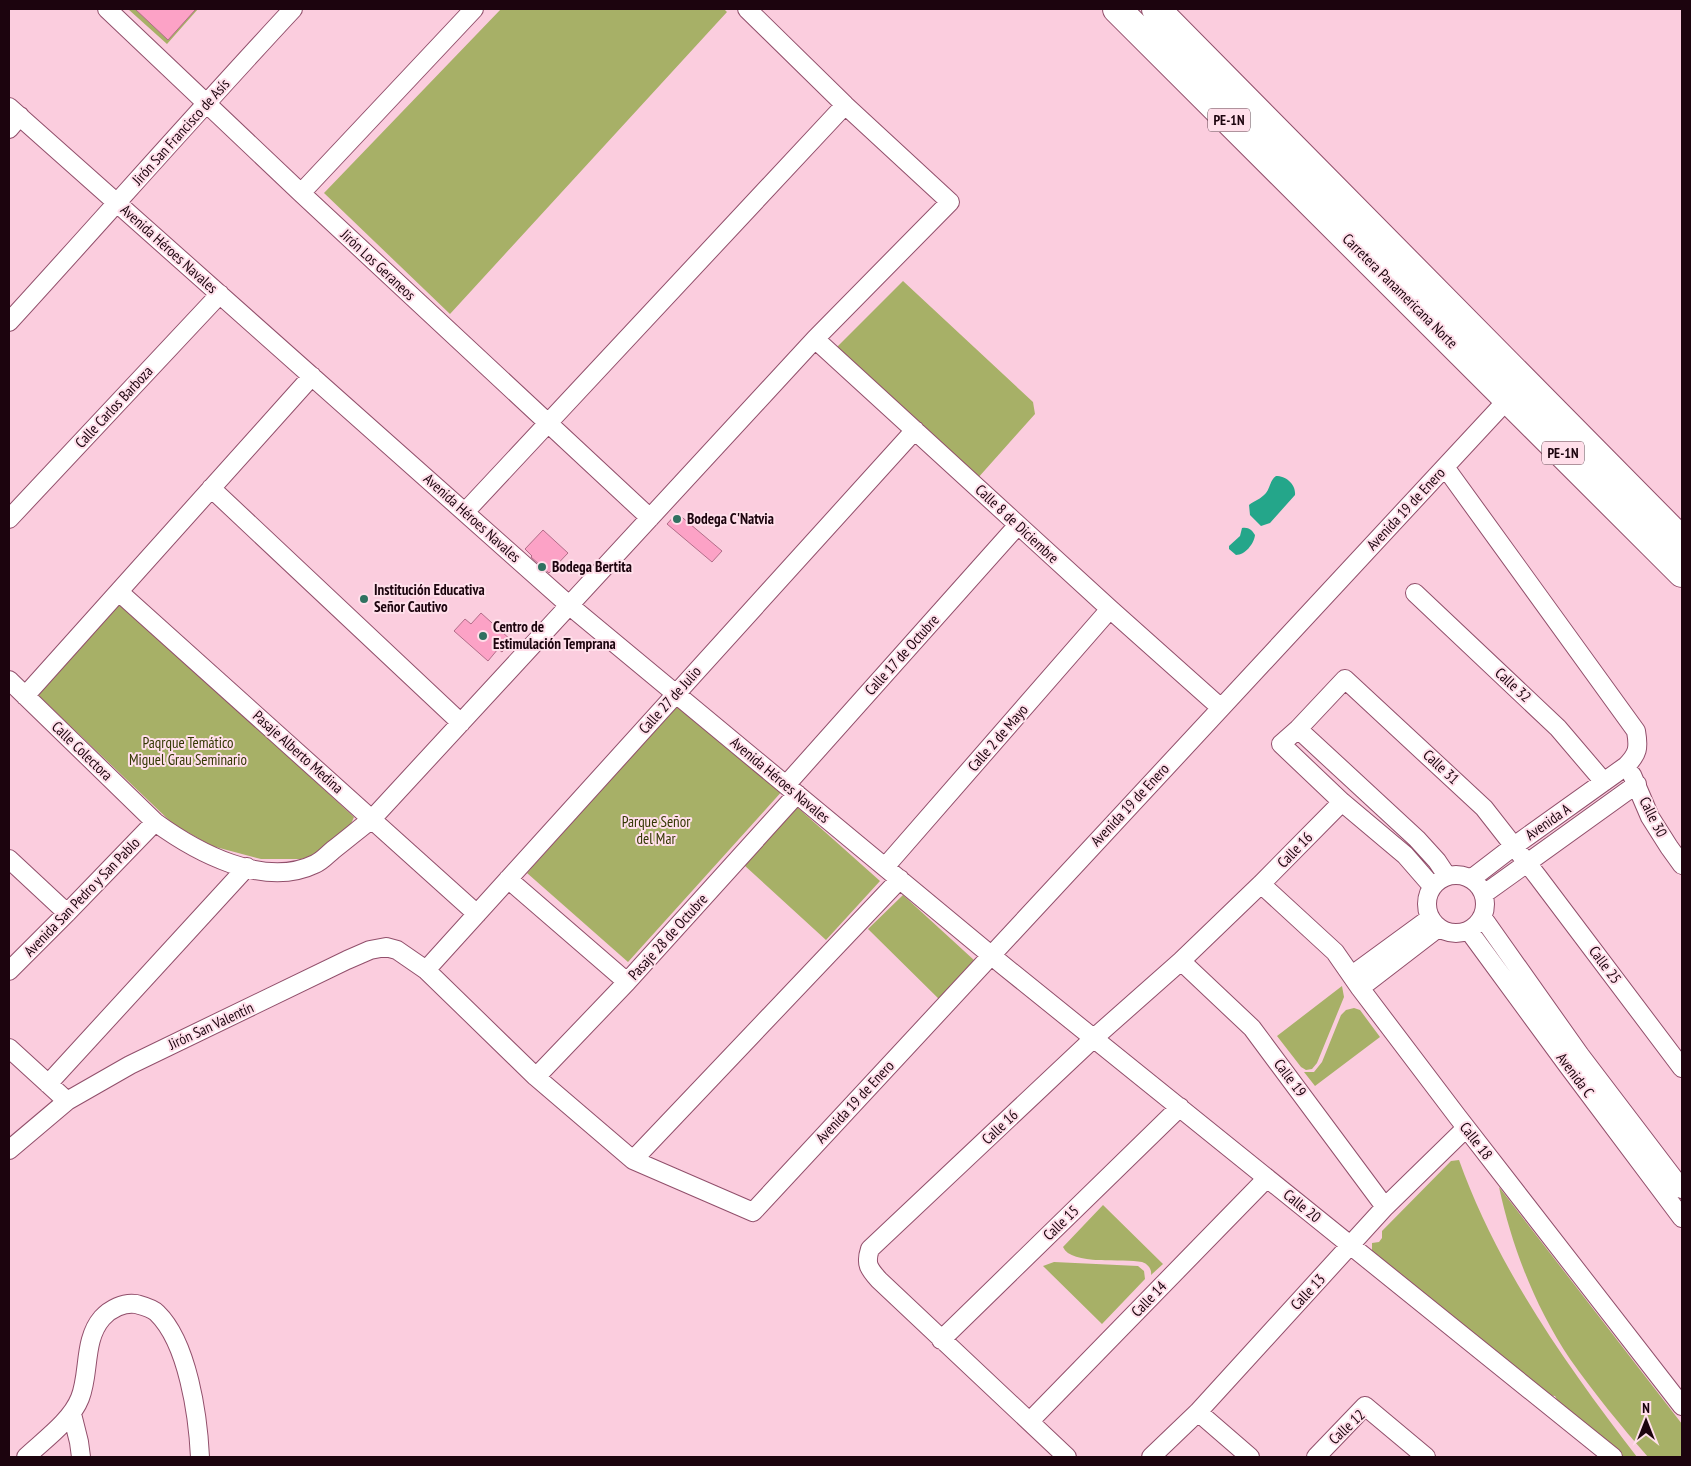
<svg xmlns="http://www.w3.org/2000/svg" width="1691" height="1466" font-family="'PT Sans Narrow',sans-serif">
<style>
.green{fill:#a7b067}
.water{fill:#24a68a}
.building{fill:#fca2c6;stroke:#b26d89}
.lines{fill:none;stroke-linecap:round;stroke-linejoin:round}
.minor-casing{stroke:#914f6b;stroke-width:20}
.trunk-casing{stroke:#914f6b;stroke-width:30}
.minor{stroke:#fff;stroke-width:18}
.trunk{stroke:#fff;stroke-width:28}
.poi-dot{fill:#307160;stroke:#ffdfea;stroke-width:2}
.labels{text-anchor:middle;stroke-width:4;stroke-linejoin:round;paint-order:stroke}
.shield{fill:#ffdfea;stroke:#604650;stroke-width:1}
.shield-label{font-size:14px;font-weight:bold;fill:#1c040e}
.street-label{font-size:15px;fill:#1c040e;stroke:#ffdfea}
.poi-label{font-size:15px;font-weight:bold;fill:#1c040e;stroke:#ffdfea;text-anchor:start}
.park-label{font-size:15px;fill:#333703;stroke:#ffdfea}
</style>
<rect width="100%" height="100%" fill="#fbcdde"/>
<path class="green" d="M 128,9 L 198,9 L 167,44 Z
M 501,9 L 724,9 L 727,12 L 450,314 L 324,193 Z
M 903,281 L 1033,402 L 1035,414 L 977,479 L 835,349 Z
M 121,603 L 354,817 L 350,826 L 317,854 L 301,859 L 261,859 L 212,846 L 173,824 L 37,694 Z
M 683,699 L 784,789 L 628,962 L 527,873 Z
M 797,807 L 880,881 L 826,940 L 744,865 Z
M 903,895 L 975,961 L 946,1006 L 868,929 Z
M 1342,986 L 1344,997 L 1317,1063 L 1312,1069 L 1306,1070 L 1301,1067 L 1277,1036 Z
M 1354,1008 L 1360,1010 L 1380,1037 L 1315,1086 L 1304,1072 L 1314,1072 L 1322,1062 L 1341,1015 L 1346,1010 Z
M 1459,1160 C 1498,1269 1567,1366 1637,1457 L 1622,1457 L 1560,1406 L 1555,1396 L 1546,1395 L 1372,1251 L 1372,1243 L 1379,1242 L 1382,1238 L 1382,1231 L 1451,1161 Z
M 1499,1187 L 1682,1424 L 1682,1457 L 1648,1457 C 1621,1426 1594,1393 1570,1359 C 1535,1307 1512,1247 1499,1187 Z
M 1103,1205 L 1163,1264 L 1151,1275 C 1152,1269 1148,1264 1142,1262 C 1124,1258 1071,1266 1063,1247 Z
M 1054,1262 L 1138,1266 L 1144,1271 L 1145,1279 L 1102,1324 L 1043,1266 Z"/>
<path class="water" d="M 1276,476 C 1286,476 1296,484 1295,495 L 1270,523 L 1261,526 L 1250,515 L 1249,505 C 1254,501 1261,499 1266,493 C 1270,488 1270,480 1276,476 Z
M 1242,528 C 1249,527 1252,530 1255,535 C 1254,544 1245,555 1236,555 L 1229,549 L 1229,546 L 1240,536 Z"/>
<path class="building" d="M 135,9 L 196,9 L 168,40 Z
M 677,513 L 722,551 L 712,562 L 667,524 Z
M 543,530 L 568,553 L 549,573 L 531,557 L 532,556 L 525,549 Z
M 481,613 L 512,641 L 502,652 L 498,649 L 488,661 L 454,631 L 465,619 L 471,624 Z"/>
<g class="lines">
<defs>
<path id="minor" d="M 107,9 L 301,193 L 650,518
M 9,107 L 570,606 L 1004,966 L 1613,1457
M 9,129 L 20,116
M 301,193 L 474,9
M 9,322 C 104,218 197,112 293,9
M 815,339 L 1110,609 L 1221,708
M 1445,467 L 1636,731 C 1639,748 1638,754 1626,766 L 1514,846 L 1471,879
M 211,488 L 461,723
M 465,512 L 845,105
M 9,519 L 220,294
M 119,592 L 477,914
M 1415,593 L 1558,728 L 1604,782
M 9,680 L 155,822 C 196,852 264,889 315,864 C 322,861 327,855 333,850 C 346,840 359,829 372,819 L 815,339 L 950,202 L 845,105 L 747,9
M 25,696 L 312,376
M 1298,729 L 1417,839 L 1437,861 L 1447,876
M 1632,775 L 1650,817 L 1669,847 L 1682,865
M 786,785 L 1018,525
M 9,859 L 67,913
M 885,867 L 1110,609
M1427 904a29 29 0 1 1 58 0a29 29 0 1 1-58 0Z
M 508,879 L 627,982
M 1261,884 L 1335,952 L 1360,988 L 1457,1116 L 1682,1406
M 1432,886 L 1405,855 L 1342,802 L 1281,744 L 1298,729 L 1345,679 L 1484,808 L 1538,877 L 1682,1068
M 1484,894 L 1637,784
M 1483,918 L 1580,1055 L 1682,1189
M 1469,931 L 1568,1066 L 1682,1218
M 1181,961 L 1252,1028 L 1385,1207
M 426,970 L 915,430
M 9,971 L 67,913 L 155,822
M 1352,975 L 1430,918
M 1360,988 L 1438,928
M 9,1048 L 67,1101
M 536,1077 L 627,982 L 797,794
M 48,1084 L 247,867
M 9,1150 L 67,1101 L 130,1065 L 347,960 L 370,950 L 386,947 L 397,950 L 426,970 L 536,1077 L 633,1160 L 753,1212 L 1508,399
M 633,1160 L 900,879
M 941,1340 L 1180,1107
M 1198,1412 L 1250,1457
M 72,1414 L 79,1442 L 81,1457
M 1030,1421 L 1267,1178
M 26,1457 C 44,1440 71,1421 80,1398 C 90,1373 83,1340 102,1318 C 110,1309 124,1302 136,1304 C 143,1306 152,1308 157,1313 C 188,1343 198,1416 200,1457
M 1067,1457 L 879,1280 C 869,1269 865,1264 870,1249 L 1094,1038 L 1181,961 L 1261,884 L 1342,802
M 1151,1457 L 1198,1412 L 1385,1207 L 1466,1128
M 1316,1457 L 1365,1406 L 1426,1457"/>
<path id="trunk" d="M 1117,9 L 1682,573
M 1156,9 L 1682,541"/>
</defs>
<use href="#minor" class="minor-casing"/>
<use href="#trunk" class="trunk-casing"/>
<use href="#minor" class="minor"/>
<use href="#trunk" class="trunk"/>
</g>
<g class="poi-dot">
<circle cx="677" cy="519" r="5"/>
<circle cx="542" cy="567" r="5"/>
<circle cx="364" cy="599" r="5"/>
<circle cx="483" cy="636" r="5"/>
</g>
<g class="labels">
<g class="shield">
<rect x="1208" y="108.5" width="42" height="23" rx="4"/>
<rect x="1542" y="441.5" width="42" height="23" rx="4"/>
</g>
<g class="shield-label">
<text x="1229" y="125">PE-1N</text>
<text x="1563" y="458">PE-1N</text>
</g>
<g class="street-label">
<text transform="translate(181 132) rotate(-48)" y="5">Jirón San Francisco de Asís</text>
<text transform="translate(169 249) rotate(42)" y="5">Avenida Héroes Navales</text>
<text transform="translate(378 265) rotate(43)" y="5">Jirón Los Geraneos</text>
<text transform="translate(1400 291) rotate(45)" y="5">Carretera Panamericana Norte</text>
<text transform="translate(114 407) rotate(-47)" y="5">Calle Carlos Barboza</text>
<text transform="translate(1406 509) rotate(-47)" y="5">Avenida 19 de Enero</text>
<text transform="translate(472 518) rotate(42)" y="5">Avenida Héroes Navales</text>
<text transform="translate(1017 524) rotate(43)" y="5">Calle 8 de Diciembre</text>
<text transform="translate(902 655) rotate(-48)" y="5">Calle 17 de Octubre</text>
<text transform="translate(1513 685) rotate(43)" y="5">Calle 32</text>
<text transform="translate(670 700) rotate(-48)" y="5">Calle 27 de Julio</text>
<text transform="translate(998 738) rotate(-49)" y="5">Calle 2 de Mayo</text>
<text transform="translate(82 751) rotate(44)" y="5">Calle Colectora</text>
<text transform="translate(298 752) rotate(42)" y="5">Pasaje Alberto Medina</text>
<text transform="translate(1441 767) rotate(43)" y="5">Calle 31</text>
<text transform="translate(780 780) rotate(40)" y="5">Avenida Héroes Navales</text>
<text transform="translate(1130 805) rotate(-47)" y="5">Avenida 19 de Enero</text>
<text transform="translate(1653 817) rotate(63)" y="5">Calle 30</text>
<text transform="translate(1548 822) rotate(-35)" y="5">Avenida A</text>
<text transform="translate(1295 850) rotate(-46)" y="5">Calle 16</text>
<text transform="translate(82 897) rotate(-46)" y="5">Avenida San Pedro y San Pablo</text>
<text transform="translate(668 937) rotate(-48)" y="5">Pasaje 28 de Octubre</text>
<text transform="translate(1605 965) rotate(53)" y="5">Calle 25</text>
<text transform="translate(211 1026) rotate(-25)" y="5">Jirón San Valentín</text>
<text transform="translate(1575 1075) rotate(53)" y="5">Avenida C</text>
<text transform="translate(1290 1078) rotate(53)" y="5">Calle 19</text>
<text transform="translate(855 1102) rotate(-47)" y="5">Avenida 19 de Enero</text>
<text transform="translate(1000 1127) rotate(-43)" y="5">Calle 16</text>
<text transform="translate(1476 1141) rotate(52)" y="5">Calle 18</text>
<text transform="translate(1302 1206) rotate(39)" y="5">Calle 20</text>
<text transform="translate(1061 1223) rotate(-44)" y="5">Calle 15</text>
<text transform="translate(1308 1292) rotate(-47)" y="5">Calle 13</text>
<text transform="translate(1149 1299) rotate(-46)" y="5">Calle 14</text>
<text transform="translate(1347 1427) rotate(-43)" y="5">Calle 12</text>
</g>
<g class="poi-label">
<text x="687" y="524">Bodega C'Natvia</text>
<text x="552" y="572">Bodega Bertita</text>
<text x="374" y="595">Institución Educativa<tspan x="374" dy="17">Señor Cautivo</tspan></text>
<text x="493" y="632">Centro de<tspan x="493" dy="17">Estimulación Temprana</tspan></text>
</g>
<g class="park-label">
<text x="188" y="748">Paqrque Temático<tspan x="188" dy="17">Miguel Grau Seminario</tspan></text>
<text x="656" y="827">Parque Señor<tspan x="656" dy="17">del Mar</tspan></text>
</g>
</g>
<rect width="1691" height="1466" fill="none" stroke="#1c040e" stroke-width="20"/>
<g transform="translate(1646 1421)" stroke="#ffdfea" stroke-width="4" paint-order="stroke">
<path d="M0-4L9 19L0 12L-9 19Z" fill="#1c040e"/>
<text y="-8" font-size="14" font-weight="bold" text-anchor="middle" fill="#1c040e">N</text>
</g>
</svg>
